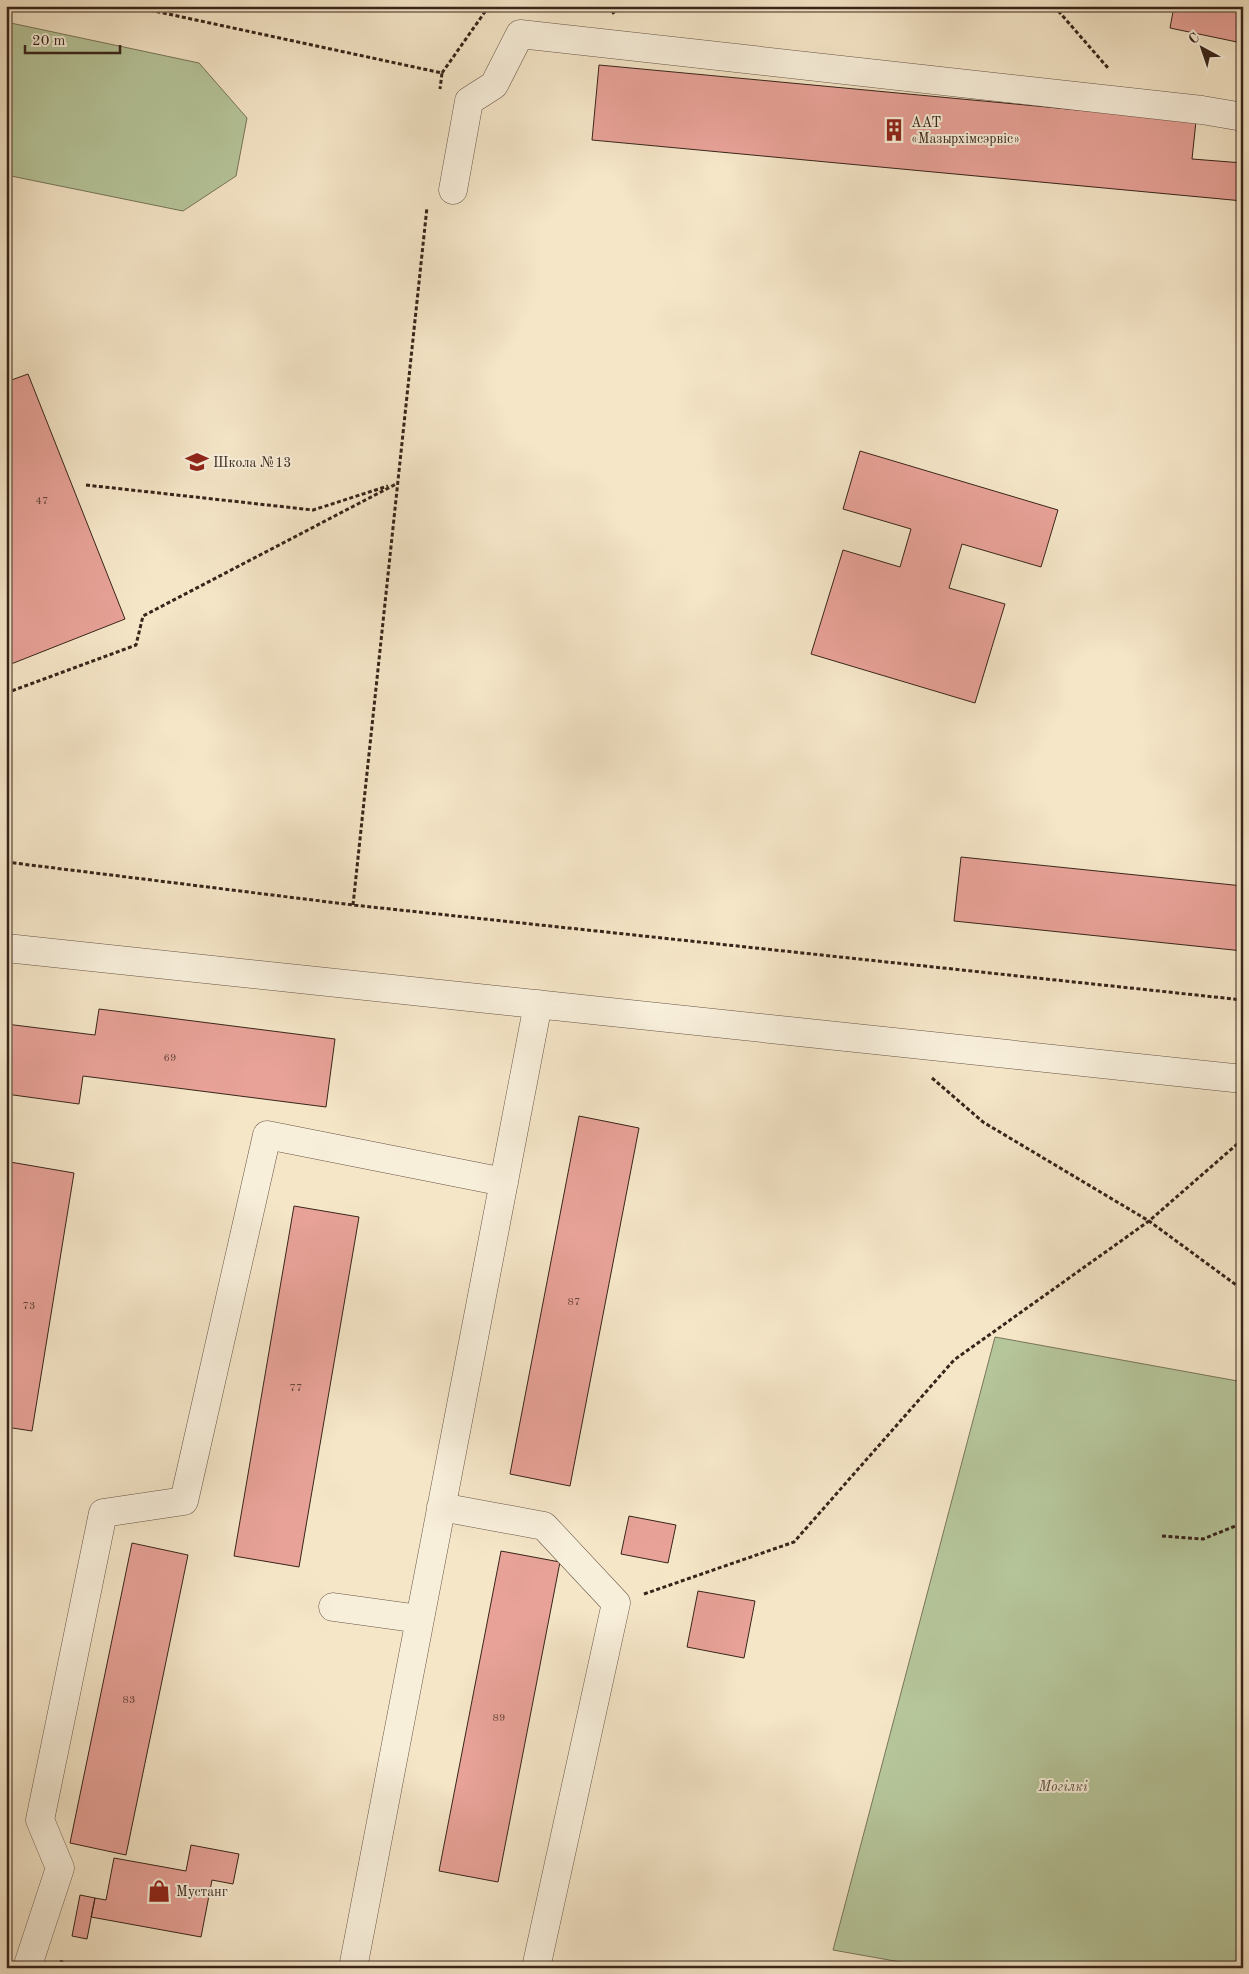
<svg xmlns="http://www.w3.org/2000/svg" width="1249" height="1974" font-family="'Old Standard TT',serif">
<style>
.green{fill:#b6c69b;stroke:#77755a}
.building{fill:#e8a298;stroke:#38241a}
.lines{fill:none;stroke-linecap:round;stroke-linejoin:round}
.minor-casing{stroke:#675446;stroke-width:29}
.path{stroke:#38241a;stroke-width:3;stroke-dasharray:4 2.5;stroke-linecap:butt}
.minor{stroke:#f8efdb;stroke-width:28}
.labels{text-anchor:middle;stroke-width:4;stroke-linejoin:round;paint-order:stroke}
.number-label{font-size:11px;fill:#64443a}
.poi-label{font-size:14px;fill:#38241a;stroke:#f8efdb;text-anchor:start}
.park-label{font-size:14px;font-style:italic;fill:#584c3a;stroke:#f8efdb}
</style>
<rect width="100%" height="100%" fill="#f5e6c8"/>
<filter id="stains"><feTurbulence type="fractalNoise" baseFrequency=".004" numOctaves="4"/><feColorMatrix values="0 0 0 0 .2 0 0 0 0 .09 0 0 0 0 .02 0 0 0 .5 -.17"/></filter>
<radialGradient id="worn" r=".72"><stop offset=".6" stop-color="#630" stop-opacity="0"/><stop offset="1" stop-color="#630" stop-opacity=".3"/></radialGradient>
<path class="green" d="M 6,22 L 199,63 L 247,118 L 236,176 L 183,211 L 6,175 Z
M 995,1337 L 1243,1382 L 1243,1968 L 934,1968 L 833,1950 Z"/>
<path class="building" d="M 1174,6 L 1243,6 L 1243,18 L 1237,42 L 1170,28 Z
M 599,65 L 1196,121 L 1192,159 L 1243,163 L 1243,201 L 592,140 Z
M 28,374 L 125,619 L 6,666 L 6,382 Z
M 860,451 L 1058,510 L 1041,567 L 962,544 L 949,588 L 1005,604 L 975,703 L 811,654 L 843,550 L 900,567 L 911,529 L 843,509 Z
M 961,857 L 1243,886 L 1243,951 L 954,921 Z
M 99,1009 L 335,1039 L 326,1107 L 83,1076 L 79,1104 L 6,1094 L 6,1024 L 95,1035 Z
M 579,1116 L 639,1128 L 570,1486 L 510,1474 Z
M 10,1162 L 74,1173 L 32,1431 L 6,1427 L 6,1183 Z
M 294,1206 L 359,1217 L 299,1567 L 234,1556 Z
M 629,1516 L 676,1525 L 668,1563 L 621,1554 Z
M 132,1543 L 188,1555 L 126,1855 L 70,1843 Z
M 501,1551 L 560,1562 L 498,1882 L 439,1871 Z
M 698,1591 L 755,1601 L 744,1658 L 687,1647 Z
M 191,1845 L 239,1854 L 233,1884 L 212,1880 L 201,1937 L 91,1917 L 95,1898 L 106,1900 L 114,1858 L 186,1871 Z
M 80,1895 L 95,1898 L 87,1939 L 72,1936 Z"/>
<g class="lines">
<defs>
<path id="minor" d="M 453,190 L 469,101 L 494,85 L 520,34 L 1202,110 L 1243,117
M 6,948 L 1243,1079
M 441,1507 L 544,1526 L 616,1603 L 536,1968
M 333,1607 L 420,1619
M 27,1968 L 60,1868 L 40,1820 L 103,1513 L 184,1501 L 267,1135 L 504,1182
M 353,1968 L 538,1004"/>
</defs>
<use href="#minor" class="minor-casing"/>
<path class="path" d="M 131,6 L 442,73 L 440,89
M 609,6 L 614,14
M 1054,6 L 1108,68
M 442,73 L 489,6
M 86,485 L 313,510 L 388,486
M 6,693 L 136,645 L 143,616 L 398,483
M 6,862 L 353,905 L 1243,1000
M 353,905 L 427,207
M 932,1078 L 983,1122 L 1149,1221 L 1243,1290
M 1162,1536 L 1203,1539 L 1233,1527 L 1243,1522
M 644,1594 L 794,1542 L 954,1360 L 1149,1221 L 1243,1139
M 60,1961 L 74,1968"/>
<use href="#minor" class="minor"/>
</g>
<defs>
<symbol id="building-bare" viewBox="-9 -9 18 18"><path d="M-4-6H4V6H1V3H-1V6H-4ZM-2.5-4.3h1.7v1.8h-1.7ZM.8-4.3h1.7v1.8H.8ZM-2.5-1h1.7V.8h-1.7ZM.8-1h1.7V.8H.8Z" fill="#8f2418" stroke="#f8efdb" stroke-width="2.5" paint-order="stroke"/></symbol>
<symbol id="school-bare" viewBox="-9 -9 18 18"><path d="M0-5L7-2L0 1L-7-2ZM-4 1L0 2.5L4 1V4Q0 6-4 4Z" fill="#8f2418" stroke="#f8efdb" stroke-width="2.5" paint-order="stroke"/></symbol>
<symbol id="shop-bare" viewBox="-9 -9 18 18"><path d="M-5-2.5h2.3a2.7 3.5 0 0 1 5.4 0H5L5.5 6h-11ZM-1.5-2.5h3a1.5 2.3 0 0 0-3 0Z" fill="#8f2418" stroke="#f8efdb" stroke-width="2.5" paint-order="stroke"/></symbol>
</defs>
<g fill-rule="evenodd">
<use href="#building-bare" x="878" y="114" width="32" height="32"/>
<use href="#school-bare" x="181" y="446" width="32" height="32"/>
<use href="#shop-bare" x="143" y="1875" width="32" height="32"/>
</g>
<g class="labels">
<g class="number-label">
<text x="42" y="504">47</text>
<text x="170" y="1061">69</text>
<text x="574" y="1305">87</text>
<text x="29" y="1309">73</text>
<text x="296" y="1391">77</text>
<text x="129" y="1703">83</text>
<text x="499" y="1721">89</text>
</g>
<g class="poi-label">
<text x="911" y="127">ААТ<tspan x="911" dy="16">«Мазырхімсэрвіс»</tspan></text>
<text x="213" y="467">Школа №13</text>
<text x="176" y="1896">Мустанг</text>
</g>
<g class="park-label">
<text x="1063" y="1791">Могілкі</text>
</g>
</g>
<rect width="1249" height="1974" fill="none" stroke="#f5e6c8" stroke-width="25"/>
<rect x="8" y="8" width="1234" height="1959" fill="none" stroke="#38241a" stroke-width="2.5"/>
<rect x="12" y="12" width="1224" height="1949" fill="none" stroke="#38241a"/>
<g transform="translate(1202 48) rotate(320)" stroke="#f8efdb" stroke-width="4" paint-order="stroke">
<path d="M0-4L9 19L0 12L-9 19Z" fill="#38241a"/>
<text y="-8" font-size="14" font-weight="bold" text-anchor="middle" fill="#38241a">С</text>
</g>
<path d="M25 45v8h95v-8" fill="none" stroke="#38241a" stroke-width="2.5"/>
<text x="32" y="45" font-size="15" fill="#38241a" stroke="#f8efdb" stroke-width="4" paint-order="stroke">20 m</text>
<rect width="100%" height="100%" filter="url(#stains)"/>
<rect width="100%" height="100%" fill="url(#worn)"/>
</svg>
